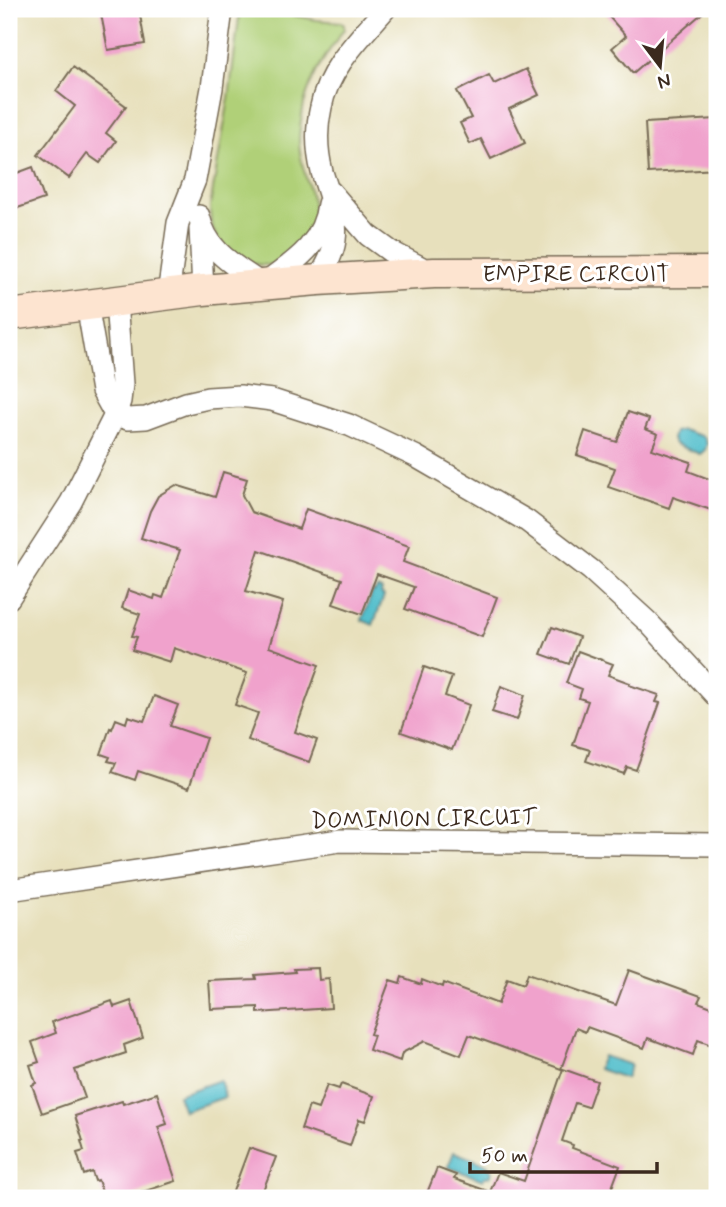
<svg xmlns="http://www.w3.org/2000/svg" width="726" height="1207" font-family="Mynerve,sans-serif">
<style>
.green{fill:#b0d078;stroke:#767d4b;stroke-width:2}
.water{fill:#50bdcb;stroke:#467474;stroke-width:2}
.building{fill:#f0a2cc}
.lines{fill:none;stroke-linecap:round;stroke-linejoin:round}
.street-casing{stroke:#776a55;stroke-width:24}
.secondary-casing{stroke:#776a55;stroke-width:33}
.street{stroke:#fff;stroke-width:21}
.secondary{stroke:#fde4d0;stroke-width:30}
.labels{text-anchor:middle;stroke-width:6;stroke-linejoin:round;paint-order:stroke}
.street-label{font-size:23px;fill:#3b2a1e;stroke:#fff}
</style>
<rect width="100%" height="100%" fill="#fff"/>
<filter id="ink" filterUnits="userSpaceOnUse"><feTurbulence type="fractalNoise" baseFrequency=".0143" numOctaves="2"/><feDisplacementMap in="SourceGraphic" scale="14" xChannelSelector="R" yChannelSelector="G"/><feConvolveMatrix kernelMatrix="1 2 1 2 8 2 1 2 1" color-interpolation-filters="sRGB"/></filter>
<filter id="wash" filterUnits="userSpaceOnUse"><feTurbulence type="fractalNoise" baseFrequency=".00686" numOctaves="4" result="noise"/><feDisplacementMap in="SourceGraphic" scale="28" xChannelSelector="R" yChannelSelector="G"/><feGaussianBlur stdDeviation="1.57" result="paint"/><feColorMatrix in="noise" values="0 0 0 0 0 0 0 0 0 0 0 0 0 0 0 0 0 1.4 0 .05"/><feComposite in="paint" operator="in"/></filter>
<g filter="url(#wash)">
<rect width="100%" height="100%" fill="#e7e0bc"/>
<path class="green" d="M 240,9 L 280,9 L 292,15 L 316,20 L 341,22 L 344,25 L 344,29 C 326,55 306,82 302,115 C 300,126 298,141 300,152 C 303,181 326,213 305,239 C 300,246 293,255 286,259 C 258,275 223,255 212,227 C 210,220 210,213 210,206 L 229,98 Z"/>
<path class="water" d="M 682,430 L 704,437 L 707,444 L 705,450 L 700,454 L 675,444 L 672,439 L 674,432 Z
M 377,588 L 382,590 L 381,594 L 384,596 L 373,625 L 362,620 L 373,591 L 375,592 Z
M 603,1056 L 631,1065 L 626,1078 L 598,1069 Z
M 220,1080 L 225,1097 L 184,1111 L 178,1095 Z
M 454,1152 L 488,1165 L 487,1168 L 492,1170 L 491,1176 L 484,1177 L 483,1180 L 448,1167 Z"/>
<g id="blocks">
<path class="building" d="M 100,9 L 139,9 L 145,44 L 108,50 Z
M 602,9 L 707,9 L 633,73 L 612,48 L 626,36 Z
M 73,67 L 126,106 L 106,133 L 116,141 L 100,163 L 87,154 L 69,178 L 38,155 L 75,106 L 56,91 Z
M 526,69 L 539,95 L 509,109 L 525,143 L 491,159 L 481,139 L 470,144 L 460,123 L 471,118 L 457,91 L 489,75 L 494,84 Z
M 717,119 L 717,169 L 648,173 L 645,123 Z
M 33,167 L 44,199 L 9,211 L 9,176 Z
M 628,412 L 649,419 L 645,429 L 658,434 L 652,449 L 691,462 L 688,471 L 717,482 L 717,512 L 673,497 L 669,508 L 608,487 L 615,468 L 577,455 L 585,431 L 617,442 Z
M 223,472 L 247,479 L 242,495 L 251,512 L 299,529 L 306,509 L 409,546 L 403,562 L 497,597 L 482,637 L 405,609 L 414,587 L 377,574 L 362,614 L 333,604 L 342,579 L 259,550 L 246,591 L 283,602 L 269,647 L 319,665 L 295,732 L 317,740 L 309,762 L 248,740 L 258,713 L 235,705 L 247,673 L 174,648 L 170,662 L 132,650 L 137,637 L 132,636 L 140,614 L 122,608 L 128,590 L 154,599 L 155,595 L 163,598 L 180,550 L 141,538 L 150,511 L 158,496 L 176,485 L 215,497 Z
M 552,627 L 579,637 L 569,664 L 541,654 Z
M 578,651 L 613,664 L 608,675 L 630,683 L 629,685 L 659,695 L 656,702 L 660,703 L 636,770 L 627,767 L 624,774 L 586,761 L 590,750 L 573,745 L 588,701 L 579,698 L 582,689 L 566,683 Z
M 424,667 L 452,677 L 445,696 L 469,705 L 452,750 L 401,732 Z
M 501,686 L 525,695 L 517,720 L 492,712 Z
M 154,696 L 178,705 L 170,726 L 206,738 L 189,788 L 138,771 L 135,780 L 112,772 L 116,763 L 108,761 L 110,757 L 101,754 L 110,728 L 112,729 L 116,719 L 126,723 L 128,716 L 144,721 Z
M 318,968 L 319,980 L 329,979 L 331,1008 L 258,1013 L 258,1007 L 211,1009 L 209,981 L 256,979 L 255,975 L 295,972 L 294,969 Z
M 629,970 L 701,996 L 698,1002 L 717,1009 L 717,1047 L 698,1040 L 693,1055 L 648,1038 L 644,1048 L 587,1027 L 585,1032 L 576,1028 L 561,1069 L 469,1035 L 461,1055 L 425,1041 L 402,1053 L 400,1061 L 369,1050 L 374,1035 L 370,1034 L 390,980 L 400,983 L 402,977 L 421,984 L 422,979 L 442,987 L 443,983 L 498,1004 L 507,979 L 523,985 L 527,974 L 616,1005 Z
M 112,1001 L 114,1007 L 131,1001 L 143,1038 L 124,1045 L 126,1053 L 75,1070 L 85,1098 L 42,1113 L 32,1085 L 36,1083 L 30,1065 L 39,1062 L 32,1042 L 56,1033 L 52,1022 Z
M 563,1069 L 597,1081 L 588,1107 L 575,1103 L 562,1141 L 573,1145 L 572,1148 L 620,1166 L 608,1198 L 425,1198 L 437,1168 L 456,1175 L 454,1179 L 490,1192 L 498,1172 L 524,1181 Z
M 341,1084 L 374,1096 L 365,1121 L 359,1119 L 350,1146 L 301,1129 L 309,1106 L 318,1109 L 327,1085 L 339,1089 Z
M 157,1093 L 167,1124 L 158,1127 L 176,1181 L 124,1198 L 104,1198 L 98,1180 L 95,1181 L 92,1172 L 84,1175 L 77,1153 L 84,1151 L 81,1141 L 83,1141 L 75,1116 L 122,1101 L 123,1104 Z
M 249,1148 L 276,1157 L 260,1198 L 245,1198 L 232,1194 Z"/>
</g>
</g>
<g filter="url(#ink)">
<use href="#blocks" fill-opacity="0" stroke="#776a55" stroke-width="2"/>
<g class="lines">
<defs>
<path id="street" d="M 331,192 L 368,235 L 390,251 L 430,272
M 199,216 C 207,252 234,265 263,285 C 293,263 324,244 328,204
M 200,228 L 203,290
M 318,280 C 325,268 333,255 335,240 C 338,216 329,195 322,172 C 317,152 316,128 321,107 C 328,69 360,38 385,9
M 168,295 L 178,223 L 195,180 L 212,88 L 222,9
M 87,304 L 102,391 L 112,409 L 119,416 L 128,419 L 146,418 L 186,403 L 208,398 L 240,396 L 272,400 L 349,425 L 415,456 L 527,521 L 591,570 L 648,622 L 717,697
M 9,598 L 71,502 L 116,413 L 120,401 L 122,384 L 116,301
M 9,890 L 340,841 L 717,845"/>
<path id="secondary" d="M 9,315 L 203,290 L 318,280 L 434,273 L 717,272"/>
</defs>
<use href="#street" class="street-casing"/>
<use href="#secondary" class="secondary-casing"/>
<use href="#street" class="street"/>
<use href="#secondary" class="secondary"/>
</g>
</g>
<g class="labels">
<g class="street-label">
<text x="576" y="281">EMPIRE CIRCUIT</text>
<text transform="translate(424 818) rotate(-1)" y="8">DOMINION CIRCUIT</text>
</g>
</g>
<rect width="726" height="1207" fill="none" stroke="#fff" stroke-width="35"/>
<g transform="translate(660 66) rotate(164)" stroke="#ffffff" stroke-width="5" paint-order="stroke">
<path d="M0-5L12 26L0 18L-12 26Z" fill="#3b2a1e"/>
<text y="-10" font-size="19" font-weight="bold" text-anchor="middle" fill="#3b2a1e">N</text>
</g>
<path d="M470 1162v10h187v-10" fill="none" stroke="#3b2a1e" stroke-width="3.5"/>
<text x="481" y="1162" font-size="21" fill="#3b2a1e" stroke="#ffffff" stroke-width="5" paint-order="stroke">50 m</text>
</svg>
